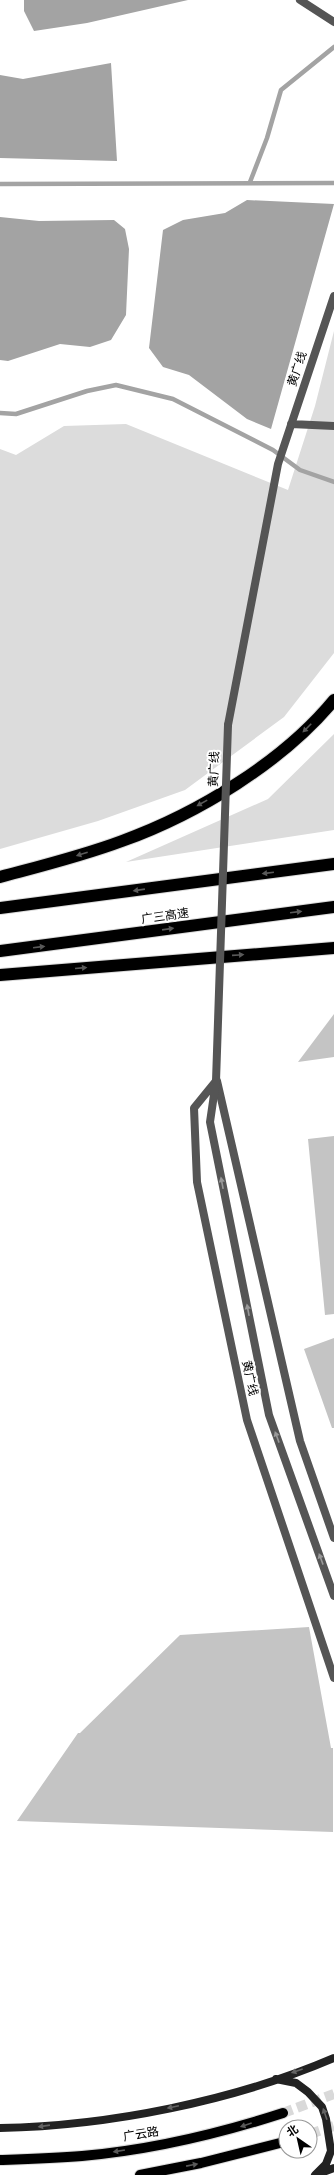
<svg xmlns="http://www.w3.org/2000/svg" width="334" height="2175" font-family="'Asap Condensed','Noto Sans SC',sans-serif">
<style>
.green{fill:#dcdcdc}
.water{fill:#a3a3a3}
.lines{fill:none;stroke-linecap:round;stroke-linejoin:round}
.stream{stroke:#a3a3a3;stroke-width:4.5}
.building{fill:#c4c4c4}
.primary-tunnel{stroke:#d9d9d9;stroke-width:10;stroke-dasharray:10 5;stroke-linecap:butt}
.primary-casing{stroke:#dbdbdb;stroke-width:12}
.motorway-casing{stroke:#dbdbdb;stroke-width:14}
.minor{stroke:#555;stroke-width:8}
.tertiary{stroke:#555;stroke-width:8}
.secondary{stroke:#222;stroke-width:8}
.primary{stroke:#000;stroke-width:10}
.motorway{stroke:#000;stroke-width:12}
.minor-bridge{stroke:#555;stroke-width:8}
.oneway{fill:#595959}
.oneway2{fill:#999}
.oneway3{fill:#646464}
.labels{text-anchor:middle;stroke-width:4;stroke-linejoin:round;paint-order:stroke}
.street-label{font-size:12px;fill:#000;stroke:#fff}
</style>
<rect width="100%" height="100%" fill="#fff"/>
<path class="green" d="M 334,331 L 334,653 L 284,717 L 185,790 L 98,821 L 0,849 L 0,449 L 16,455 L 64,426 L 126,424 L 288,490 L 315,406 Z
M 334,734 L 334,830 L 126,862 L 268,799 Z"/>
<path class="water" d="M 24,0 L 188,0 L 87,23 L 34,31 L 24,11 Z
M 111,63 L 117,161 L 0,158 L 0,75 L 23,79 Z
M 247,200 L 334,204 L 271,429 L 247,419 L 189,375 L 163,367 L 149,348 L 163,230 L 183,220 L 225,213 Z
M 0,217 L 39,221 L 114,220 L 125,229 L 129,249 L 126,315 L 111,340 L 90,347 L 60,344 L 8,361 L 0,360 Z"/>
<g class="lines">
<path class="stream" d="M 250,182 L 267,138 L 281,90 L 334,47
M 0,184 L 334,183
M 0,413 L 16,414 L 87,391 L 116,385 L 173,399 L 273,450 L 300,470 L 334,482"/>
</g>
<path class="building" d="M 334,1014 L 334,1057 L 298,1062 Z
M 334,1136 L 334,1314 L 325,1315 L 308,1139 Z
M 334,1338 L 334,1428 L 332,1428 L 304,1349 Z
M 309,1627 L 331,1748 L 333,1748 L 333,1832 L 17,1821 L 78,1733 L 80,1733 L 180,1635 Z"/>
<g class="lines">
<path class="primary-tunnel" d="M 283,2113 L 334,2094
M 310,2134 L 334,2126"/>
<defs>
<path id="primary" d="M 0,2160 C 27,2159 55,2158 82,2156 C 150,2150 218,2134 283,2113
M 140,2175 L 201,2163 L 284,2142"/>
<path id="motorway" d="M 0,877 C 41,866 82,856 122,841 C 197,814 283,762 334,700
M 0,908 L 334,864
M 0,951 L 334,907
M 0,975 L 334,948"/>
</defs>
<use href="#primary" class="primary-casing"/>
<use href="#motorway" class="motorway-casing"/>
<path class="minor" d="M 291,424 L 334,426
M 228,725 L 278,464 L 334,296
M 217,1081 L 300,1441 L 334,1538"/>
<path class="tertiary" d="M 300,0 L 334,22
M 334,1596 L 269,1415 L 210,1122 L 216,1081 L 194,1108 L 197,1182 L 247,1420 L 334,1678"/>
<path class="secondary" d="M 276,2079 L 296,2083 L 308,2092 L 322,2107 L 326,2119 L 331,2151 L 326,2164 L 315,2175
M 0,2128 C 109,2126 234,2101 334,2058
M 318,2174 L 334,2168"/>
<use href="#primary" class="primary"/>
<use href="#motorway" class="motorway"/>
<path class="minor-bridge" d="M 216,1081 L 228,725"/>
</g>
<defs><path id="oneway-solid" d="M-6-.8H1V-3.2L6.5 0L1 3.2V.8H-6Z"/></defs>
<g class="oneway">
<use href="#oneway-solid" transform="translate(307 728) rotate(135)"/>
<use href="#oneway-solid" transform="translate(202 803) rotate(151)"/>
<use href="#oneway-solid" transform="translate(82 854) rotate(162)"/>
<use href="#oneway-solid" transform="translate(268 873) rotate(173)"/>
<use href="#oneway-solid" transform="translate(139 890) rotate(172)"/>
<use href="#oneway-solid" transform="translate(296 912) rotate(-7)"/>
<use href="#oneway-solid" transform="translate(168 929) rotate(-8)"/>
<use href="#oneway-solid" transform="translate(39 947) rotate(-7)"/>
<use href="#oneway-solid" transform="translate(238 955) rotate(-4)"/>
<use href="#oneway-solid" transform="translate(81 968) rotate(-5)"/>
<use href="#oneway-solid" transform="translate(246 2125) rotate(161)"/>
<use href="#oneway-solid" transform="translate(119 2151) rotate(171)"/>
<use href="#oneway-solid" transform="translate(192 2165) rotate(-11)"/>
</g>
<g class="oneway2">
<use href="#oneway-solid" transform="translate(222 1183) rotate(-101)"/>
<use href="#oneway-solid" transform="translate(248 1310) rotate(-101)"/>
<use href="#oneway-solid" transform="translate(277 1437) rotate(-110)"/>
<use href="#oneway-solid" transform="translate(321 1559) rotate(-110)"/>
</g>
<g class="oneway3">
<use href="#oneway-solid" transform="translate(297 2071) rotate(161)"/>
<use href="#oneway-solid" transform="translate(173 2107) rotate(168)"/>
<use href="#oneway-solid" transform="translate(325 2114) rotate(-109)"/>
<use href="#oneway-solid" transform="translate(44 2126) rotate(172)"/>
</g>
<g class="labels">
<g class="street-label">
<text transform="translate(297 369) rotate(-72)" y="4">黄广线</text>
<text transform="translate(214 769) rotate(-88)" y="4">黄广线</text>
<text transform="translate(165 916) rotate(-8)" y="4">广三高速</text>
<text transform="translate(250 1378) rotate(78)" y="4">黄广线</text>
<text transform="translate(141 2134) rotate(-9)" y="4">广云路</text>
</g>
</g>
<g transform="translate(298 2139) rotate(326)"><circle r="19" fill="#ffffff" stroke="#999999"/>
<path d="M0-3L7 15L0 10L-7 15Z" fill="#000000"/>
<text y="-6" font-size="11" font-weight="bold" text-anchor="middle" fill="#000000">北</text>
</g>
</svg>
